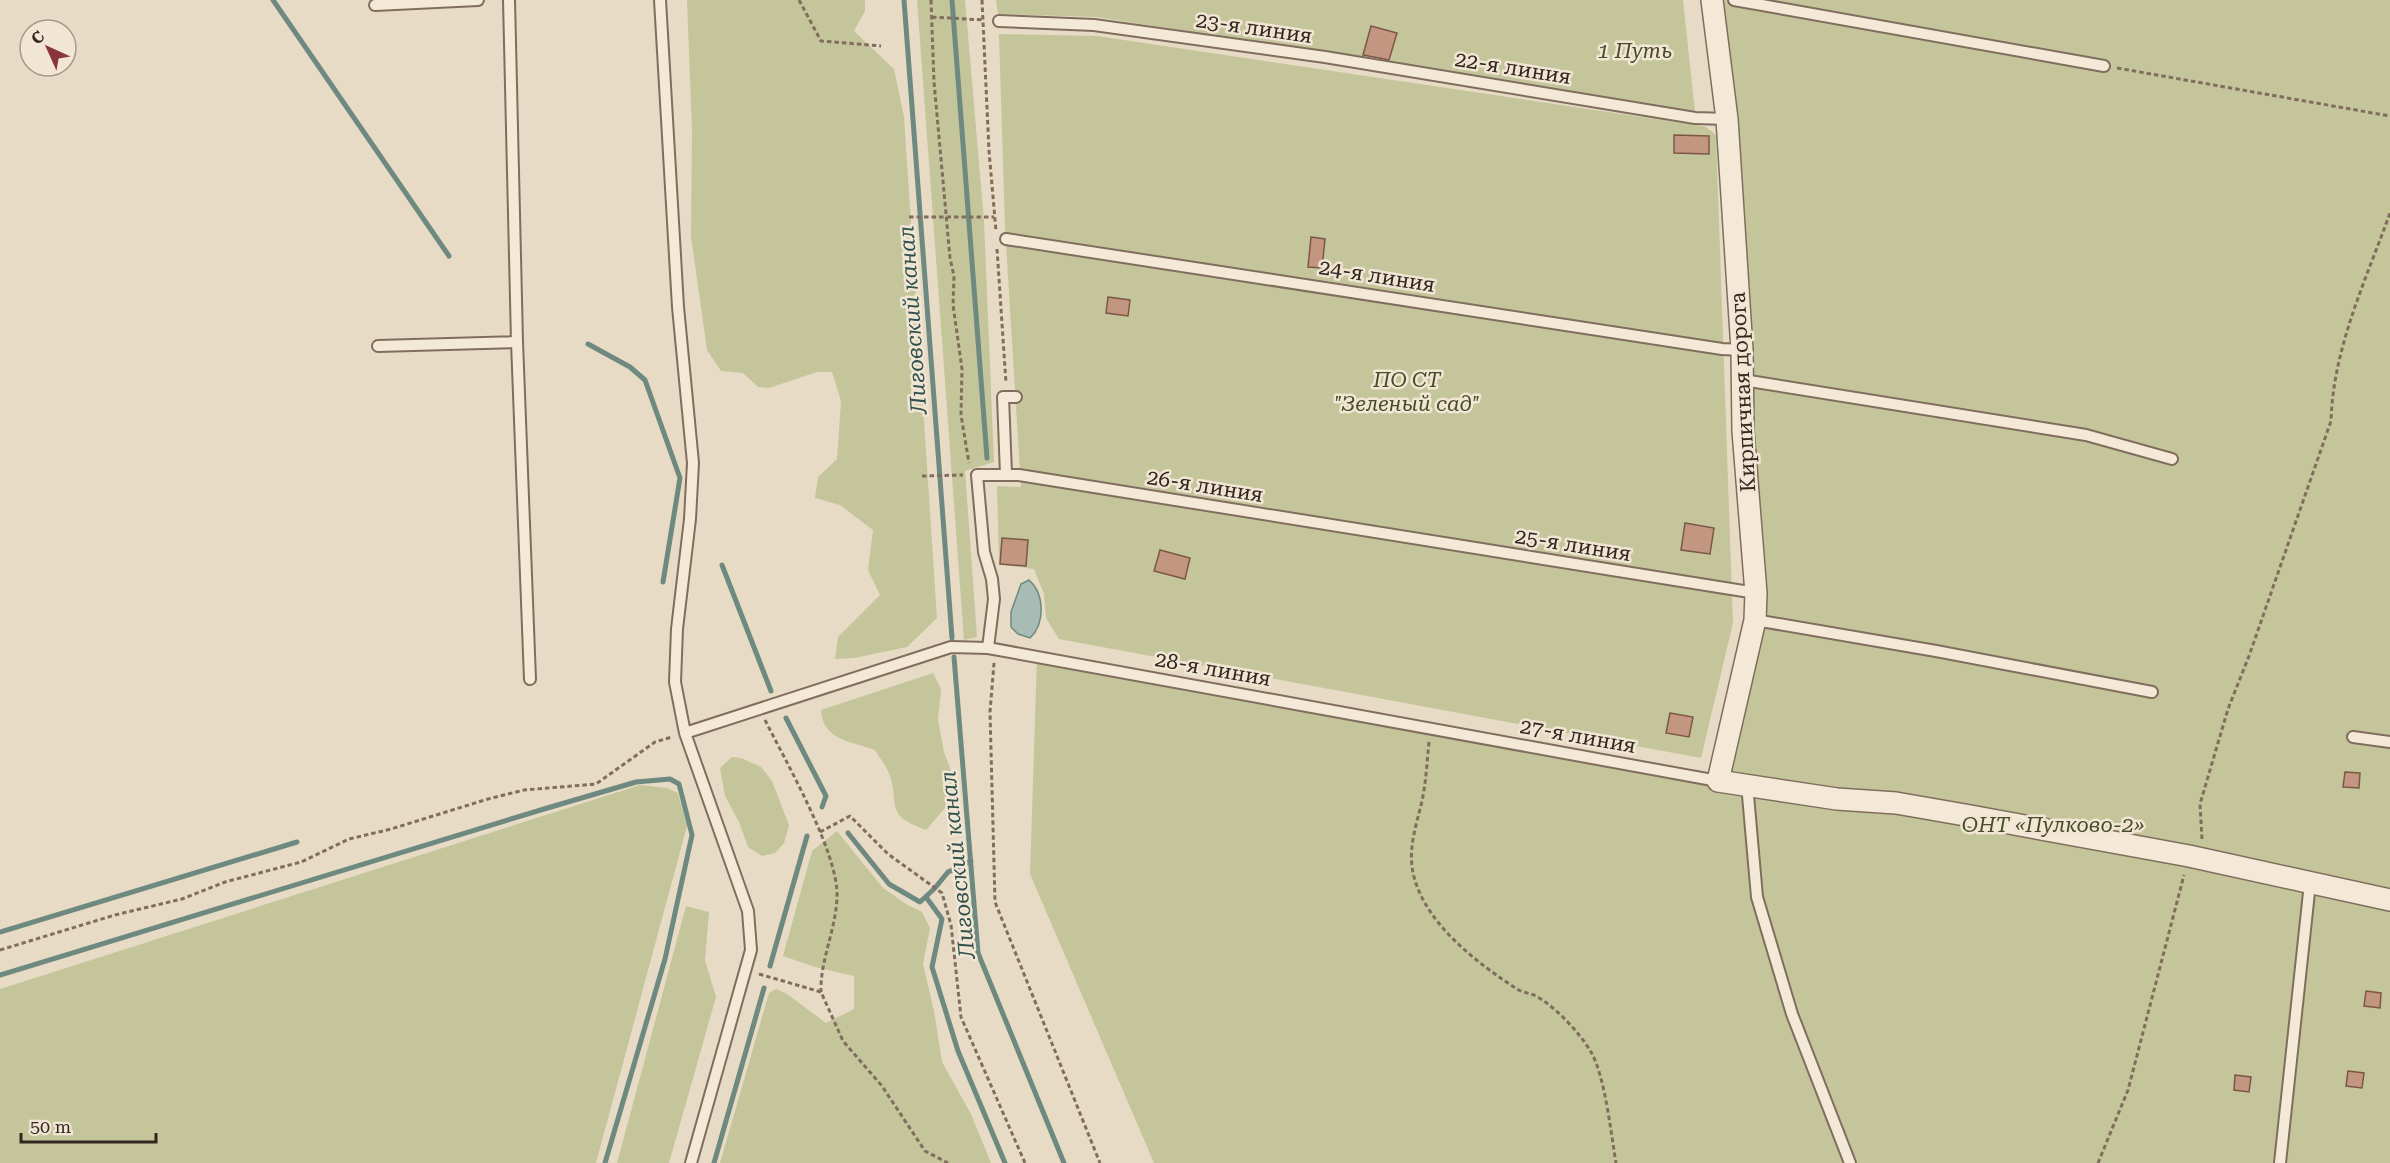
<svg xmlns="http://www.w3.org/2000/svg" width="2390" height="1163" font-family="'Roboto Serif',serif">
<style>
.green{fill:#c4c59b}
.water{fill:#a6bcb4;stroke:#6e8980;stroke-width:1.5}
.lines{fill:none;stroke-linecap:round;stroke-linejoin:round}
.stream{stroke:#6e8980;stroke-width:5}
.building{fill:#c29680;stroke:#7d5746;stroke-width:1.5}
.service-casing{stroke:#816d5d;stroke-width:14}
.minor-casing{stroke:#816d5d;stroke-width:24}
.path{stroke:#816d5d;stroke-width:3;stroke-dasharray:4.5 3;stroke-linecap:butt}
.service{stroke:#f4e9d7;stroke-width:10}
.minor{stroke:#f4e9d7;stroke-width:21}
.labels{text-anchor:middle;stroke-width:5;stroke-linejoin:round;paint-order:stroke}
.street-label{font-size:21px;fill:#33271f;stroke:#f1e6d4}
.park-label{font-size:21px;font-style:italic;fill:#474d29;stroke:#f1e6d4}
.water-label{font-size:22px;font-style:italic;fill:#31514c;stroke:#f1e6d4}
</style>
<rect width="100%" height="100%" fill="#e8dbc5"/>
<path class="green" d="M 687,0 L 865,0 L 865,11 L 854,31 L 894,69 L 904,117 L 937,618 L 907,647 L 854,658 L 835,659 L 838,637 L 880,595 L 868,570 L 873,530 L 840,505 L 815,498 L 818,477 L 837,459 L 841,401 L 832,372 L 817,372 L 769,388 L 758,387 L 743,373 L 721,371 L 707,350 L 691,236 L 692,131 Z
M 917,0 L 965,0 L 984,221 L 994,462 L 965,471 L 977,637 L 964,640 Z
M 996,0 L 1683,0 L 1695,112 L 1097,17 L 998,14 Z
M 1712,0 L 2390,0 L 2390,1163 L 1154,1163 L 1030,874 L 1037,657 L 1718,781 L 1755,620 Z
M 999,34 L 1097,36 L 1696,125 L 1706,127 L 1716,135 L 1733,623 L 1701,758 L 1059,639 L 1046,618 L 1044,594 L 1034,569 L 999,564 L 997,486 L 1021,487 L 1005,228 Z
M 933,673 L 941,689 L 938,720 L 944,752 L 959,792 L 926,830 C 881,813 902,805 888,771 C 885,764 879,757 875,750 C 851,741 823,741 821,710 Z
M 732,757 L 741,758 L 761,767 L 772,781 L 789,825 L 784,843 L 775,853 L 762,856 L 748,847 L 739,822 L 725,796 L 720,768 Z
M 640,785 L 667,788 L 678,793 L 687,826 L 596,1163 L 0,1163 L 0,989 Z
M 837,831 L 883,888 L 906,904 L 922,912 L 930,928 L 923,964 L 934,1011 L 942,1062 L 971,1114 L 991,1163 L 720,1163 L 769,993 L 776,989 L 787,994 L 826,1023 L 854,1009 L 854,976 L 815,967 L 783,956 L 812,851 Z
M 686,906 L 709,912 L 705,960 L 716,997 L 669,1163 L 617,1163 Z"/>
<path class="water" d="M 1029,580 C 1045,594 1045,624 1030,638 L 1018,634 L 1011,627 L 1011,612 L 1021,584 Z"/>
<g class="lines">
<path class="stream" d="M 273,0 L 449,256
M 904,0 L 952,638
M 952,0 L 987,458
M 588,344 L 630,367 L 645,380 L 680,478 L 663,582
M 722,565 L 771,691
M 954,657 L 978,953 L 1064,1163
M 786,718 L 826,796 L 822,807
M 848,833 L 889,884 L 920,902 L 935,888 L 948,872 L 971,861
M 926,897 L 942,919 L 932,967 L 958,1051 L 1005,1163
M 0,932 L 297,842
M 770,966 L 807,836
M 0,975 L 544,809 L 636,782 L 670,779 L 679,784 L 692,835 L 665,959 L 605,1163
M 714,1163 L 764,988"/>
</g>
<path class="building" d="M 1371,26 L 1397,33 L 1389,60 L 1363,55 Z
M 1674,135 L 1709,136 L 1709,154 L 1674,153 Z
M 1311,237 L 1325,239 L 1322,268 L 1308,267 Z
M 1108,297 L 1130,300 L 1128,316 L 1106,313 Z
M 1685,523 L 1714,528 L 1710,554 L 1681,550 Z
M 1002,538 L 1028,540 L 1026,566 L 1000,564 Z
M 1160,550 L 1190,558 L 1185,579 L 1154,571 Z
M 1670,713 L 1693,717 L 1689,737 L 1666,733 Z
M 2345,772 L 2360,773 L 2359,788 L 2343,787 Z
M 2366,991 L 2381,993 L 2380,1008 L 2364,1006 Z
M 2348,1071 L 2364,1073 L 2362,1088 L 2346,1086 Z
M 2235,1075 L 2251,1077 L 2249,1092 L 2234,1090 Z"/>
<g class="lines">
<defs>
<path id="service" d="M 509,0 L 517,342 L 530,679
M 660,0 L 678,307 L 693,463 L 690,519 L 677,629 L 675,682 L 685,733 L 748,911 L 751,950 L 691,1163
M 1734,0 L 2104,66
M 375,5 L 478,0
M 999,21 L 1094,25 L 1325,57 L 1695,118 L 1727,119
M 1006,239 L 1722,349 L 1742,350
M 378,346 L 517,342
M 1743,380 L 2086,435 L 2172,459
M 1006,474 L 1003,397 L 1016,397
M 1755,620 L 1936,651 L 2152,692
M 988,648 L 994,599 L 992,579 L 984,552 L 977,475 L 1019,475 L 1756,593
M 685,733 L 951,647 L 988,648 L 1718,781
M 2353,737 L 2390,742
M 1747,784 L 1757,897 L 1792,1014 L 1850,1163
M 2280,1163 L 2310,883"/>
<path id="minor" d="M 1712,0 L 1727,119 L 1742,350 L 1743,431 L 1756,593 L 1755,620 L 1718,781 L 1837,799 L 1896,803 L 1965,815 L 2189,856 L 2390,900"/>
</defs>
<use href="#service" class="service-casing"/>
<use href="#minor" class="minor-casing"/>
<path class="path" d="M 799,0 L 821,41 L 881,46
M 931,0 L 934,82 L 950,258 L 954,276 L 953,305 L 962,369 L 961,415 L 969,463
M 982,0 L 989,151 L 996,231
M 932,17 L 984,20
M 2117,68 L 2390,116
M 909,217 L 994,217
M 997,249 L 1006,383
M 922,476 L 963,475
M 994,663 L 990,712 L 995,902 L 1100,1163
M 765,720 C 786,762 839,854 837,897 C 836,930 820,960 821,992
M 1429,742 C 1427,762 1426,782 1422,801 C 1416,827 1407,850 1414,877 C 1427,925 1477,963 1517,989 C 1522,992 1528,993 1534,995 C 1554,1005 1580,1033 1591,1052 C 1605,1076 1611,1134 1616,1163
M 820,832 L 850,816 L 888,854 L 942,893 L 951,925 L 961,1017 L 1025,1163
M 2202,839 L 2200,804 L 2228,709 L 2249,656 L 2331,421 C 2333,348 2366,280 2390,213
M 0,950 L 115,915 L 182,899 L 225,882 L 301,862 L 349,839 L 391,829 L 488,799 L 524,790 L 596,784 L 655,742 L 672,737
M 759,974 L 821,992 L 843,1041 L 882,1086 L 925,1151 L 948,1163
M 2098,1163 L 2128,1090 L 2184,875"/>
<use href="#service" class="service"/>
<use href="#minor" class="minor"/>
</g>
<g class="labels">
<g class="street-label">
<text transform="translate(1254 28) rotate(8)" y="7">23-я линия</text>
<text transform="translate(1513 68) rotate(9)" y="7">22-я линия</text>
<text transform="translate(1377 276) rotate(9)" y="7">24-я линия</text>
<text transform="translate(1743 392) rotate(-93)" y="7">Кирпичная дорога</text>
<text transform="translate(1205 486) rotate(9)" y="7">26-я линия</text>
<text transform="translate(1573 545) rotate(9)" y="7">25-я линия</text>
<text transform="translate(1213 669) rotate(10)" y="7">28-я линия</text>
<text transform="translate(1578 736) rotate(10)" y="7">27-я линия</text>
</g>
<g class="park-label">
<text x="1635" y="58">1 Путь</text>
<text x="1407" y="387">ПО СТ<tspan x="1407" dy="24">"Зеленый сад"</tspan></text>
<text x="2053" y="832">ОНТ «Пулково-2»</text>
</g>
<g class="water-label">
<text transform="translate(912 320) rotate(-94)" y="8">Лиговский канал</text>
<text transform="translate(957 865) rotate(-96)" y="8">Лиговский канал</text>
</g>
</g>
<g transform="translate(48 48) rotate(315)"><circle r="28" fill="#f1e6d4" stroke="#a59a8c" stroke-width="1.5"/>
<path d="M0-4.5L10 22L0 15L-10 22Z" fill="#88353d"/>
<text y="-9" font-size="16" font-weight="bold" text-anchor="middle" fill="#33271f">С</text>
</g>
<path d="M21 1133v9h135v-9" fill="none" stroke="#33271f" stroke-width="3"/>
<text x="30" y="1133" font-size="18" fill="#33271f" stroke="#f1e6d4" stroke-width="4.5" paint-order="stroke">50 m</text>
</svg>
